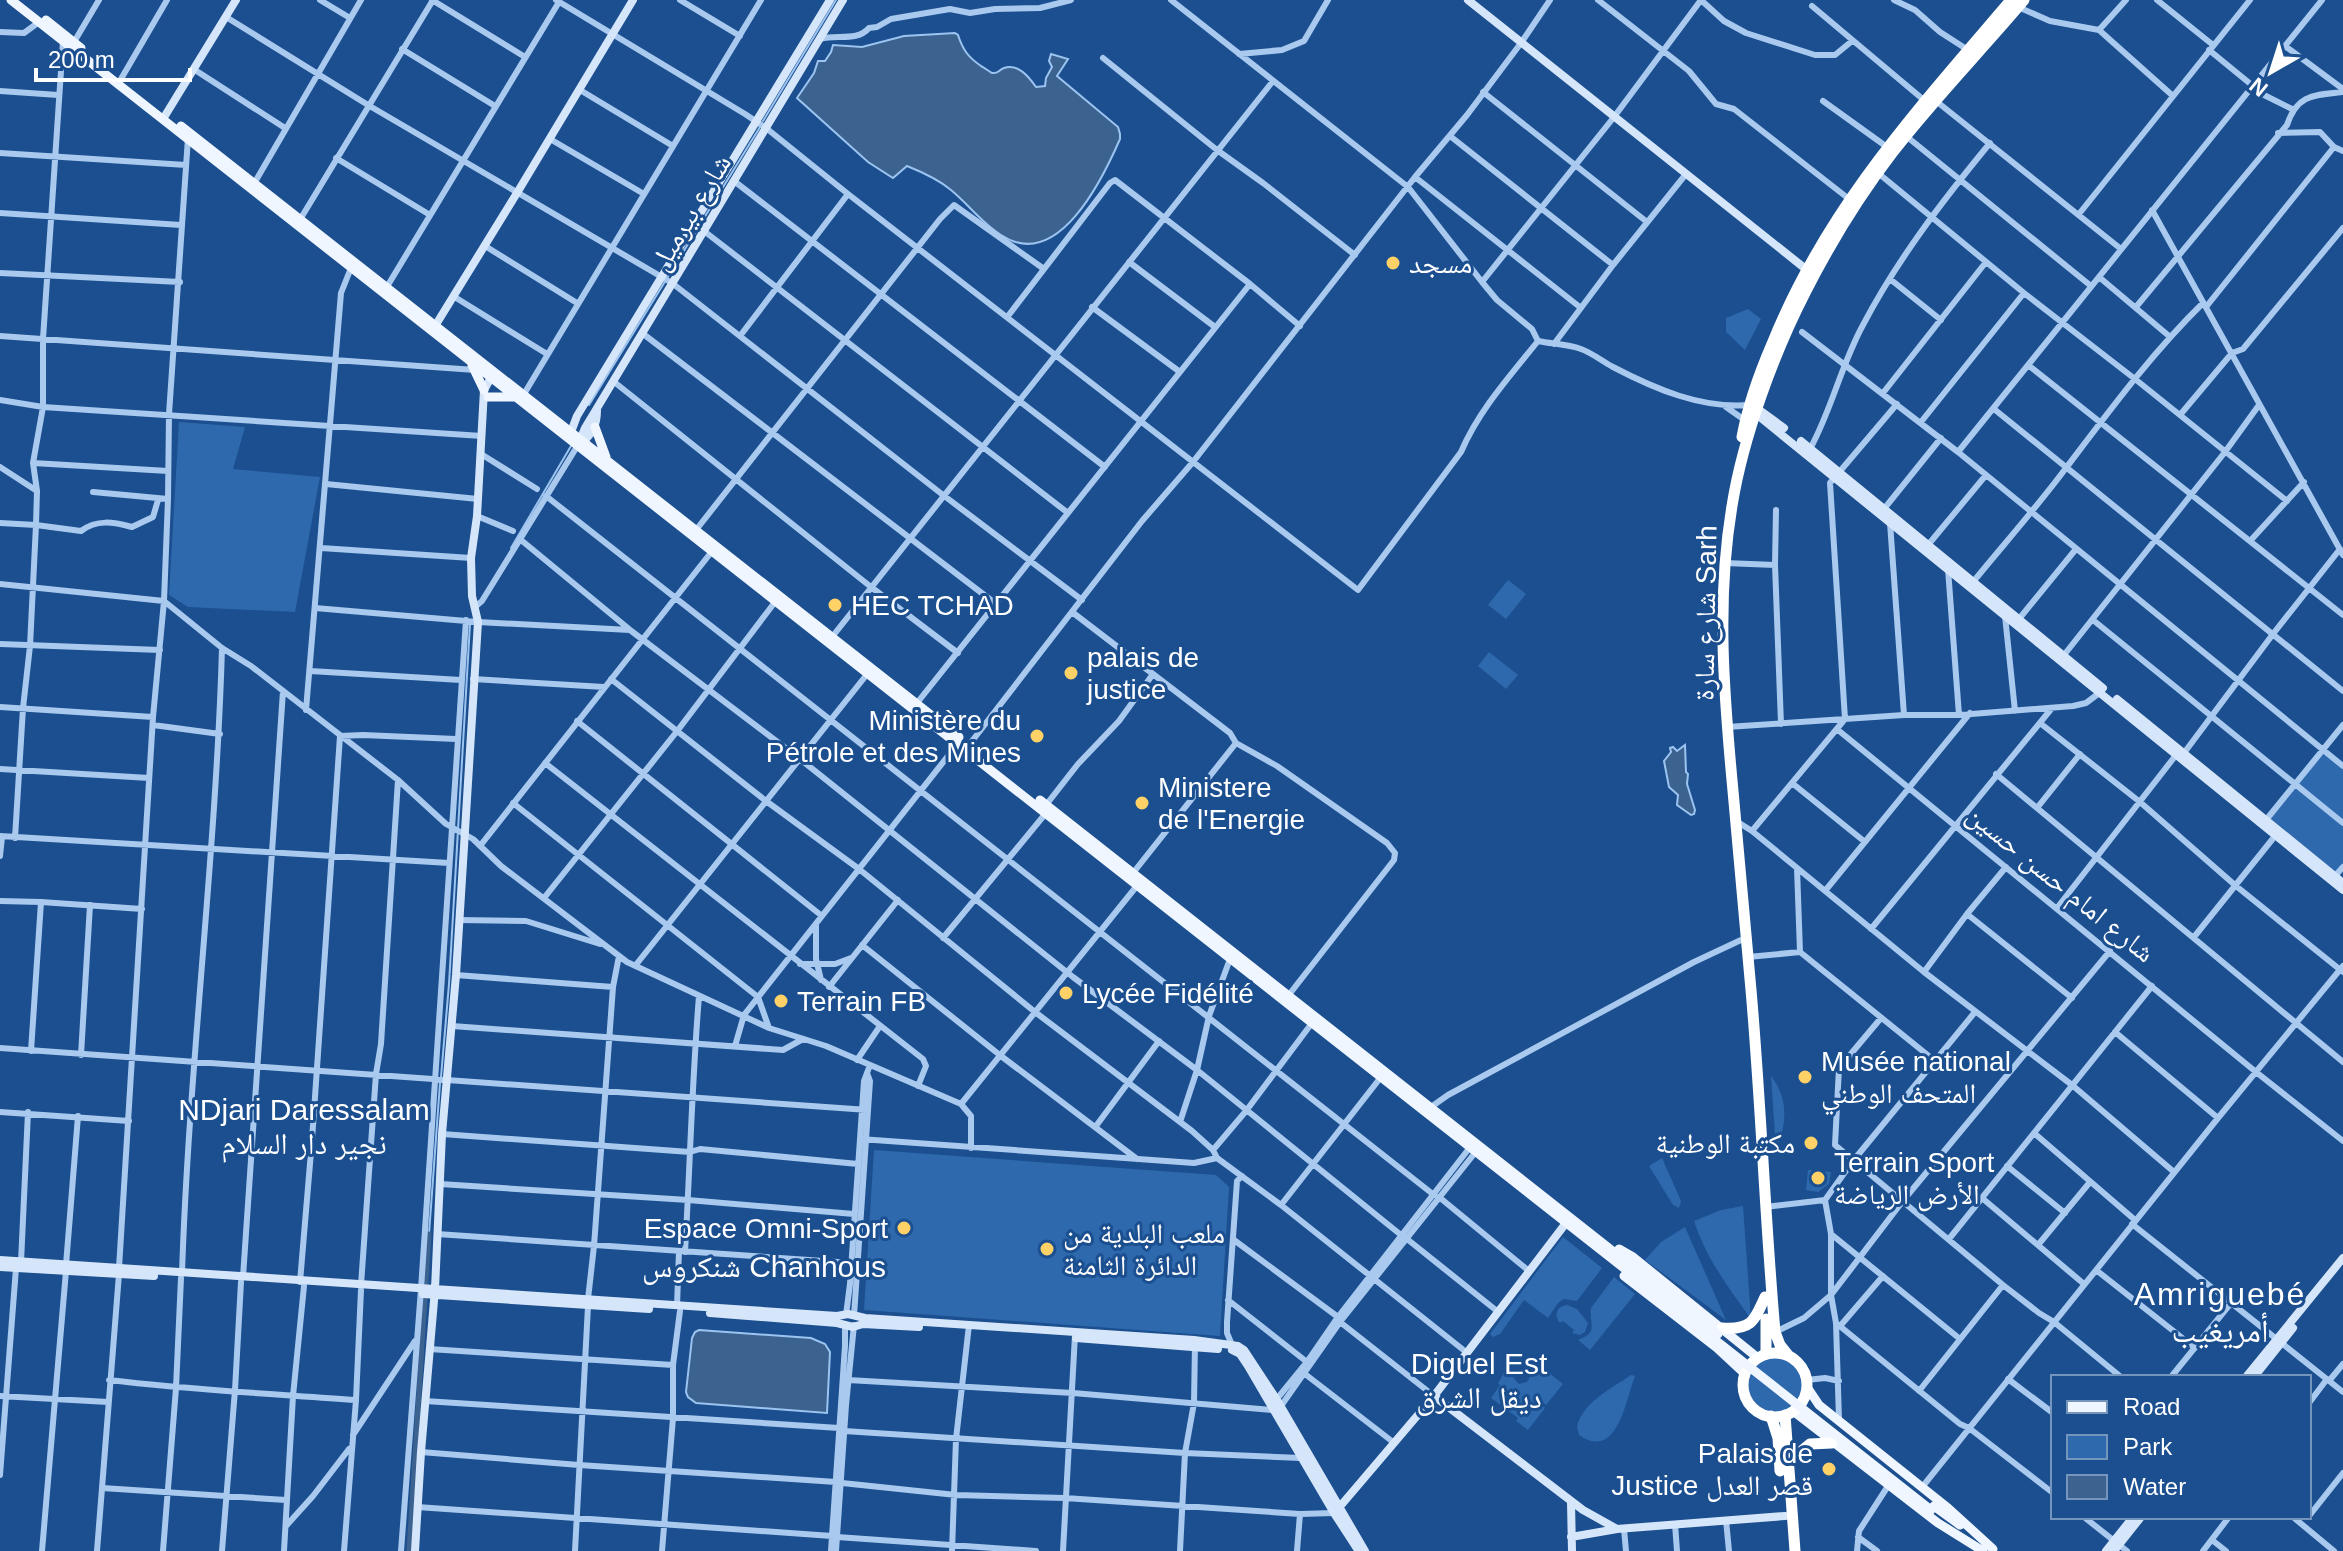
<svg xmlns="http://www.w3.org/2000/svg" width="2343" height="1551" font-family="Arial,'Noto Naskh Arabic',sans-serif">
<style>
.green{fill:#2e69ad}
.water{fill:#3c6290;stroke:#9cc4f0;stroke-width:2}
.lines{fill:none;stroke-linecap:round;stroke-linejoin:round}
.stream{stroke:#9cc4f0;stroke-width:2}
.canal{stroke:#3c6290;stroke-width:5}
.street{stroke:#a9c9ee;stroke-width:6}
.secondary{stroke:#d6e6fa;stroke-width:8}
.primary{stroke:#f0f6ff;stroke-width:9}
.highway{stroke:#fff;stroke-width:11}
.primary-bridge{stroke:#f0f6ff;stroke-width:9}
.poi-dot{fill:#ffd166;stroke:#1b4f8f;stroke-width:3}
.labels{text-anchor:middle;stroke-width:6;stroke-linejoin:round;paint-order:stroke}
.street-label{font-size:28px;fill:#fff;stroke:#1b4f8f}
.poi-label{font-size:28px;fill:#fff;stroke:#1b4f8f;text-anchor:start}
.neighbourhood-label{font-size:30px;fill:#fff;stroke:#1b4f8f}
.quarter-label{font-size:32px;letter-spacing:2px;fill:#fff;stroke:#1b4f8f}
</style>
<rect width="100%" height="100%" fill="#1b4f8f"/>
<path class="green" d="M 1748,309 L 1761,319 L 1745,350 L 1726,332 L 1726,318 Z
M 179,422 L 245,427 L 233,469 L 320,477 L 295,612 L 188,607 L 169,595 Z
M 1508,580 L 1526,594 L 1506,619 L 1488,605 Z
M 1489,652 L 1518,675 L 1506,689 L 1478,666 Z
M 2323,750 L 2343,766 L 2343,867 L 2335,876 L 2266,820 Z
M 1771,1076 C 1789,1099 1787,1124 1776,1150 Z
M 874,1150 L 1216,1175 L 1229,1187 L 1220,1336 L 864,1310 Z
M 1662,1158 L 1681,1201 L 1679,1208 L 1673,1205 L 1649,1166 Z
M 1808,1170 L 1831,1172 L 1829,1184 L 1818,1192 L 1806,1190 Z
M 1743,1206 L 1751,1319 C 1728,1287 1706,1258 1694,1221 L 1721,1210 Z
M 1685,1227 L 1726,1320 L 1645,1260 L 1661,1242 Z
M 1563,1237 L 1602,1268 L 1577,1301 L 1564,1299 L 1558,1303 L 1548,1318 L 1524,1300 L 1500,1334 L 1493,1337 L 1490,1334 Z
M 1614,1277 L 1635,1294 L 1590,1350 L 1578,1340 C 1599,1332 1589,1325 1591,1308 Z
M 1567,1305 L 1577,1309 L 1588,1323 L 1585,1332 L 1580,1335 L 1572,1333 L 1574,1330 L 1563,1321 L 1560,1323 C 1553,1315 1557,1306 1567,1305 Z
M 1511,1356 L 1514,1359 L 1512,1376 L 1519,1384 L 1527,1382 C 1532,1375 1531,1370 1526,1364 L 1529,1357 L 1563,1384 L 1546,1405 L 1535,1396 L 1533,1398 L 1545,1408 L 1528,1430 L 1516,1421 L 1518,1418 L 1491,1398 L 1500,1385 L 1498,1383 C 1505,1374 1505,1365 1511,1356 Z
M1748 1385a28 28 0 1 1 56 0a28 28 0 1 1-56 0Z
M 1631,1375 L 1635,1376 C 1626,1398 1618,1462 1579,1435 L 1577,1426 C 1584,1401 1611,1389 1631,1375 Z"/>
<path class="water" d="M 955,33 L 958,35 C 963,50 968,57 981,66 C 983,67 990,72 992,73 C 999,74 998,70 1004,68 C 1018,63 1029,77 1036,87 L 1045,86 L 1046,78 L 1052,67 L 1049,61 L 1051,54 L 1068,59 L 1057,76 L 1118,127 L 1120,134 L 1120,139 C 1103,178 1058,273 1001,235 C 982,223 968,204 951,190 C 938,179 922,172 907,166 L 893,178 L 868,162 L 797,98 L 814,73 L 818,61 L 825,61 L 831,52 L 833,45 L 862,47 L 904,36 Z
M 1685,745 L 1686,772 L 1688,774 L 1687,784 L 1695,810 L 1694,814 L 1691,815 L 1677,805 L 1678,795 L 1669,787 L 1664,761 L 1671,752 L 1670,748 L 1673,747 L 1677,751 Z
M 699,1330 L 811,1338 L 825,1344 L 830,1352 L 827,1413 L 696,1403 L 688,1397 L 686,1392 L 692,1338 L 695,1332 Z"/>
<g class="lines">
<path class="stream" d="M 763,121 L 836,0
M 589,405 L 760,127
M 511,548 L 571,446
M 441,1077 L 449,984 L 470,624
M 429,1234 L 440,1083"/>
<path class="canal" d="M 409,1551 L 429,1234"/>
<path class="street" d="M 320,0 L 350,18
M 432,0 L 525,57
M 556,0 L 745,114 L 766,128 L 848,194 L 1358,590 L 1461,452 C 1479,410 1510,376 1538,341
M 680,0 L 740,36
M 1171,0 L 1408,187 L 1482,282 L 1497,300 L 1532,329 L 1538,341 C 1552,344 1567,344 1581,349 C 1592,353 1602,361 1613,367 C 1655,389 1702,409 1749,405
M 1598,0 L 1689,71 L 1716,104 L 1734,109 L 1849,199
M 1701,0 L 1724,21 L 1746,33 L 1815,55 L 1835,55 L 1852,41
M 1894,0 L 1915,10 L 1940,32 L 1968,50
M 2157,0 L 2213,45
M 1812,6 L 1925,101
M 2018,7 L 2050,21 L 2099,30 L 2173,96
M 226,17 L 368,105 L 672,283 L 943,495 L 1082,600
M 2099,30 L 2126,0
M 0,32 L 24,33 L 39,22
M 820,39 C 837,34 857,42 869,28 L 877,27 L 891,19 L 950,9 L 970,13 L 995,9 L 1040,8 L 1071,0
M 74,42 L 99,0
M 2285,46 L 2343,89
M 402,49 L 495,106
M 2209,50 L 2264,95 L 2292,109
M 1239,54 L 1282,50 L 1304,41 L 1328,0
M 1103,58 L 1217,150 L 1263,183 L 1355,255
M 195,70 L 285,128
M 121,79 L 167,0
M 580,90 L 673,146
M 0,91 L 58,95
M 1483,92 L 1647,222
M 1823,101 L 1887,147
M 1936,101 L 2121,249
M 2278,133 L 2320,132 L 2334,147 L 2343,151
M 1450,136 L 1613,265
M 1906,136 L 2091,286
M 550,139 L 644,194
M 0,153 L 186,165
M 336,158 L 430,215
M 1878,173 L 2024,293 L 2135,379 L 2287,501
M 1415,177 L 1581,308
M 734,181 L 1105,467
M 255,182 L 361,0
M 2152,210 L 2343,555
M 0,213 L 181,225
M 2079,214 L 2250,0
M 301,218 L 433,0
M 704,231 L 1068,513
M 485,246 L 577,303
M 1129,262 L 1215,327
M 0,273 L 180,282
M 2099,277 L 2169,336
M 1890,279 L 1941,320
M 1482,282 L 1614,117 L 1701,0
M 385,290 L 559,2
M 453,296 L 547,354
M 1092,307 L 1180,372
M 2136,307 L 2287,125 C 2297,94 2314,95 2343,92
M 2206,307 L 2334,147
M 1008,316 L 1110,183 L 1115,180 L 1250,284 L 1300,326
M 1802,332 L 1958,452 L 2343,766
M 642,333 L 996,604
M 0,336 L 475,370
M 740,336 L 848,194
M 1554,344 L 1613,265 L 1686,174
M 2028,365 L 2343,615
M 613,381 L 871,587 L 958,653
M 1883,393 L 1986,262
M 524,394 L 761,0
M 0,400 L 43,407 L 482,436
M 1726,407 L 1746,421
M 1994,409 L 2343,691
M 2180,415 L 2232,353 L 2243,349 L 2343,228
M 1921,422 L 2024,293
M 1810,449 C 1832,409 1841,365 1863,325 C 1897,260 1943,200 1990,143
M 1958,452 L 2322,0
M 481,454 L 537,489
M 33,463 L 168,471
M 0,467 L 37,491
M 326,484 L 478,499
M 93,492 L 168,499
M 546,496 L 1434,1195
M 1884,509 L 1941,438
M 1776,510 L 1775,565 L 1781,724
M 477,516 L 513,531
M 0,523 L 36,525 L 81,531 C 97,519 113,522 132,527 L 153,517 L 158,500
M 1890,523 L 1904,715
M 696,530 L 940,219 L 954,205 L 1044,269
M 521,540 L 629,629
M 2251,540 L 2304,482
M 1928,545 L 1986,475
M 321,548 L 471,558
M 1725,563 L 1775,565
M 1948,569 L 1959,715
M 1973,582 C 2004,544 2037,507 2066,468 C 2110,410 2152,353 2203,303
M 0,584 L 164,601 L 222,648 L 251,666 L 398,780 L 446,824 L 473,839 L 501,866 L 627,962 L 769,1028 L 826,1046 L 961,1104 L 971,1116 L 971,1148
M 475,607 L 482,601 L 578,445
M 315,608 L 478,622 L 630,630 L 800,759 L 1073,977 L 1197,1070 L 1401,1235
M 1072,612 L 1230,733 L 1236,743 L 1277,766 L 1387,843 L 1395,853 L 1394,860 L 1288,996
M 2005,616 L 2015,711
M 2019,619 L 2076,549
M 2093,620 L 2343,823
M 832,637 L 1273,81
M 0,644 L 160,650
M 2064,655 L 2225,452 L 2259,405
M 310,671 L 461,680
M 473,679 L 604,687
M 611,679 L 766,801 L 859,869 L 1035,1012 L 1192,1131 L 1213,1150 L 1217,1158
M 917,703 L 1250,284
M 0,707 L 153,717
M 306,710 L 341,293 L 351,268
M 577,721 L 822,916
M 2040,723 L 2140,802 L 2236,886 L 2343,972
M 153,725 L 220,734
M 1727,727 L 1904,715 L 1959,715 L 2073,706 L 2086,703 L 2102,691
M 1838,730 L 2256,1072 L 2343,1141
M 969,745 L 1142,521 L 1193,462 L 1415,177 L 1467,115 L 1521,43 L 1550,0
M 2184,753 L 2273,634 L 2340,549
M 545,763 L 923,1059 L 926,1066 L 918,1086
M 0,769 L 149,778
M 1996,774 L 2343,1062
M 1792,783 L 1865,842
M 513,803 L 758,997 L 769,1028
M 1046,805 L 1078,764 L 1119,721 L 1153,674
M 2037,808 L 2080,754
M 2266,820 L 2343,725
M 1736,821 L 1752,831 L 1924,972 L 2072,1085 L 2174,1172
M 1752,831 L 1845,719 L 1830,483 L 1897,404
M 0,836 L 449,863
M 15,838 L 23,708 L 30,646 L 36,525 L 37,491 L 33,463 L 43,407 L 43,339 L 63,41
M 480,846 L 713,550
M 0,856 L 2,837
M 1797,868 L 1800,952
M 1133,873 L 1236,743
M 2335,876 L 2343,867
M 1825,891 L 1970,713
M 544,898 L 678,730 L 775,602
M 0,901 L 41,902 L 142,909
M 2057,908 L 2176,755
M 1967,914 L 2072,998
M 459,920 L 526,921 L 600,944
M 816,925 L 816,959 L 821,980
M 1871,929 L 2052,708
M 2194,937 L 2275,836
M 943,938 L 1046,813
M 862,945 L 1001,1056 L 1137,1159
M 1748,957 L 1800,952 L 1935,1061
M 800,964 L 835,964 L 851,958
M 635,966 L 868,673
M 1924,972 L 1967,914 L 2006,867
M 456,975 L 613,987
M 829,987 L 898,900
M 1881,1018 L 1839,1068 L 1835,1145 L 2003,1285 L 2039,1313 L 2054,1322 L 2121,1377
M 452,1026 L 783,1050 L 803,1039
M 2115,1032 L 2218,1118
M 735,1046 L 744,1015 L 959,742
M 0,1048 L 868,1110
M 31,1051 L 41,902
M 81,1055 L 90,905
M 857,1060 L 880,1026
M 961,1104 L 1140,882
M 1431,1107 L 1448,1095 L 1694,962 L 1741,940
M 0,1112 L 129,1121
M 1180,1122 L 1197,1070 L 1209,1016 L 1230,959
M 1096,1126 L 1159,1041
M 2034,1133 L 2135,1220
M 442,1134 L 690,1152 L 700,1149 L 858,1164
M 860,1139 L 1194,1163 L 1217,1158 L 1281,1205 L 1466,1352
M 1213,1150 L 1246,1111 L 1312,1023
M 2007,1166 L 2065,1213
M 440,1184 L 688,1200 L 854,1214
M 1439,1197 L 1529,1271
M 1982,1198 L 2084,1284
M 1281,1205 L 1381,1077
M 1765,1207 L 1825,1200
M 2132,1224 L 2343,1392
M 437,1234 L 852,1263
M 1831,1234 L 1960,1339
M 1407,1239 L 1497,1311
M 1949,1239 L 2152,986
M 1234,1240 L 1338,1317
M 2038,1245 L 2090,1182
M 685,1252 C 690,1166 692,1081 699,996
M 21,1262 L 28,1112
M 66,1265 L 78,1116
M 119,1268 L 153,717 L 164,601 L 168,499 L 169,414 L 188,138
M 2096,1270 L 2195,1348
M 182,1273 C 189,1064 216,856 222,648
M 243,1277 L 283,691
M 300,1282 L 312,1140 L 340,736 L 363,735 L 456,739
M 361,1285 L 376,1074 L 381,1044 L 398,780
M 588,1299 L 594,1246 L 613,987 L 619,956
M 1228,1300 L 1307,1362
M 677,1306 L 679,1251
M 846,1315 L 850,1284 L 864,1081 L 870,1065
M 854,1316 L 870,1081 L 867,1073
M 1340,1322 L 1434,1396
M 1836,1323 L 1960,1424 L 1969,1428 L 2053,1493
M 1841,1325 L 1883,1276
M 1775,1332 L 1804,1318 L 1831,1295 L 1902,1202 L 2110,951
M 1232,1345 L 1227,1333 L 1227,1322 L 1237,1181 L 1242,1176
M 429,1349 L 673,1365
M 1305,1374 L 1393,1442
M 2171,1377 L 2231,1303
M 2008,1379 L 2053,1413
M 109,1380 C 191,1390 274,1394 356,1400
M 848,1380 L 1073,1393 L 1273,1410 L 1281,1406 L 1340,1322 L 1478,1149
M 1807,1380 L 1825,1378 L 1839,1381
M 2329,1381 L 2343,1364
M 1919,1391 L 2003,1285
M 0,1396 L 108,1402
M 1276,1400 L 1307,1362 L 1338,1317 L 1471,1146
M 425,1401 L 839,1428
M 2309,1403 L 2327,1379
M 1839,1420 L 1836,1323 L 1831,1295 L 1831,1234 L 1825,1200 L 1853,1161 L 1975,1012
M 844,1431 L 1185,1453 L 1301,1458
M 353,1435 L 415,1341
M 421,1452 L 579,1465 L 836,1482
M 0,1475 L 16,1268
M 842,1483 L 956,1495 L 1065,1498 L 1300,1514 L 1334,1513
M 1923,1486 L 2218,1118 L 2343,966
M 102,1488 L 286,1500
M 417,1507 L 832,1536
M 2309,1516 L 2343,1473
M 2084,1517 L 2127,1551
M 2293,1517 L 2334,1551
M 1726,1520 L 1729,1551
M 1675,1524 L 1677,1551
M 286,1526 L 313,1496 L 349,1449
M 1624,1529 L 1626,1551
M 837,1537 L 1036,1551
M 1858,1537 L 1877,1551
M 2212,1540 L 2226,1551
M 42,1551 L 66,1271
M 97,1551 L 119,1274
M 163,1551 L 176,1388 L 181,1278
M 222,1551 L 235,1390 L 241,1282
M 284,1551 L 293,1396 L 304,1286
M 344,1551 L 356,1400 L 361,1290
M 401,1551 L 421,1289 L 466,620
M 575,1551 L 588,1306
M 662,1551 L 673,1418 L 673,1365 L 680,1311
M 831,1551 L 845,1346 L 845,1324
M 836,1551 L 846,1405 L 854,1325
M 952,1551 L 956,1439 L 969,1325
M 1063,1551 L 1075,1335
M 1180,1551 L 1185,1453 L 1194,1403 L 1195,1344
M 1297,1551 L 1300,1514
M 1857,1551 L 1859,1531 L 1888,1486
M 2203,1551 L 2229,1517"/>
<path class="secondary" d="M 1468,0 L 1807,270
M 163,119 L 236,0
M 432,331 L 517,193 L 633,0
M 1758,409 L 1784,428
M 1756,414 L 2343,890
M 571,432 L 577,416 L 830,0
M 1801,441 L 2103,688
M 578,445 L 585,428 L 843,0
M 578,445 C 592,436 597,426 597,410
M 2117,699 L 2342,882
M 0,1260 C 279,1279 558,1298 837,1316 L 848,1314 L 865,1318 L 1194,1340 L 1238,1346 L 1244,1350 L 1277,1400 L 1365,1551
M 0,1267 L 154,1276
M 423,1294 L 649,1309
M 710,1313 L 837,1323 L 853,1327 L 863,1324 L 919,1327
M 1076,1338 L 1218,1349
M 1232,1350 L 1240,1354 L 1248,1366 L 1334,1513 L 1358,1550
M 2246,1377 L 2343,1258
M 2254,1377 L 2293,1328
M 1434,1396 L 1583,1510 L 1617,1529 L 1785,1516
M 1571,1502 L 1572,1551
M 1337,1510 L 1434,1396 L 1566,1223
M 1571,1537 L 1617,1529
M 415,1551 L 421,1452 L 435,1289 L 442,1134 L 456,975 L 478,622 L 472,596 L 471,558 L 477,516 L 484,390 L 493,374
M 2106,1551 L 2133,1517
M 2114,1551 L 2141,1517"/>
<path class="primary" d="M 11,0 L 1634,1276
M 46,20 L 81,48
M 181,126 L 959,737
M 472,365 L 484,390
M 488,397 L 515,397
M 595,427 L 606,457
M 1040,800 L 1638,1271
M 1619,1249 L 1633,1257 L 1758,1358
M 1624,1276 L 1717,1348 L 1745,1374
M 1807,1387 L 1819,1405 L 1948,1508 L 1993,1549
M 1793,1411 L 1938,1523 L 1983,1551
M 1934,1506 L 1960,1525"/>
<path class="highway" d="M 1742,437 C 1748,405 1759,374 1772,344 C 1826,209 1918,109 2011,0
M 1722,1328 C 1751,1330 1754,1322 1765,1297
M1743 1385a32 32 0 1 1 64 0a32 32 0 1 1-64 0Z
M 1766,1354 L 1766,1319
M 1788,1355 L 1780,1345 L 1775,1332 C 1765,1218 1761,1104 1751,990 C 1745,924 1739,857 1733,791 C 1724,695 1716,601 1732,506 C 1743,437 1774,353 1806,291 C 1831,242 1860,195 1893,152 C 1934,99 1981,51 2024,0
M 1785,1415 L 1795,1551
M 1771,1416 L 1778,1438 L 1780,1471
M 1787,1463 L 1810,1444 L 1832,1443"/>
<path class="primary-bridge" d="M 1638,1271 L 1718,1334
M 1634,1276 L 1931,1510"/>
</g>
<g class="poi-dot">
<circle cx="1393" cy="263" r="8"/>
<circle cx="835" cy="605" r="8"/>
<circle cx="1071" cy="673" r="8"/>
<circle cx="1037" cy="736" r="8"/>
<circle cx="1142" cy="803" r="8"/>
<circle cx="1066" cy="993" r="8"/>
<circle cx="781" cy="1001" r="8"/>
<circle cx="1805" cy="1077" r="8"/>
<circle cx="1811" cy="1143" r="8"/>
<circle cx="1818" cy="1178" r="8"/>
<circle cx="904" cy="1228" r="8"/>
<circle cx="1047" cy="1249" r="8"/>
<circle cx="1829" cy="1469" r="8"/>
</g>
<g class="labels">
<g class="street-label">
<text transform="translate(690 212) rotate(-59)" y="10">شارع بيرميل</text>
<text transform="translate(1705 613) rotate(-89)" y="10">شارع سارة Sarh</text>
<text transform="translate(2061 883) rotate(39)" y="10">شارع امام حسن حسين</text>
</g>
<g class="poi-label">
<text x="1409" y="273">مسجد</text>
<text x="851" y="615">HEC TCHAD</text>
<text x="1087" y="667">palais de<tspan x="1087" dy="32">justice</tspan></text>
<text x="1021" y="730" text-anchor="end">Ministère du<tspan x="1021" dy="32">Pétrole et des Mines</tspan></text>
<text x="1158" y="797">Ministere<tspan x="1158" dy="32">de l'Energie</tspan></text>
<text x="1082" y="1003">Lycée Fidélité</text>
<text x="797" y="1011">Terrain FB</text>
<text x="1821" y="1071">Musée national<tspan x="1821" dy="32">المتحف الوطني</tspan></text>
<text x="1795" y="1153" text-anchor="end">مكتبة الوطنية</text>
<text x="1834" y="1172">Terrain Sport<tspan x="1834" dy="32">الأرض الرياضة</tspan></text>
<text x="888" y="1238" text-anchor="end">Espace Omni-Sport</text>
<text x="1063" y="1243">ملعب البلدية من<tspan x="1063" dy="32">الدائرة الثامنة</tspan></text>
<text x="1813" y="1463" text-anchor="end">Palais de<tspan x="1813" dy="32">Justice قصر العدل</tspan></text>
</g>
<g class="neighbourhood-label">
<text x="304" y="1120">NDjari Daressalam<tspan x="304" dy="34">نجير دار السلام</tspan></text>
<text x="764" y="1277">شنكروس Chanhous</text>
<text x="1479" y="1374">Diguel Est<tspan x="1479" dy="34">ديقل الشرق</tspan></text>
</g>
<g class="quarter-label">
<text x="2220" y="1305">Amriguebé<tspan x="2220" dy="37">أمريغيب</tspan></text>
</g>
</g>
<rect x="2051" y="1375" width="260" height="144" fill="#1b4f8f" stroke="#7695bc" stroke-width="2"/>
<rect x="2067" y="1401" width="40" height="12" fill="#f0f6ff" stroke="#7695bc" stroke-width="2"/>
<text x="2123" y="1415" font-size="24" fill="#ffffff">Road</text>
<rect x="2067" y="1435" width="40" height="24" fill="#2e69ad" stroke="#7695bc" stroke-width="2"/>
<text x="2123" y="1455" font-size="24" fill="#ffffff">Park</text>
<rect x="2067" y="1475" width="40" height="24" fill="#3c6290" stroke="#7695bc" stroke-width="2"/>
<text x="2123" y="1495" font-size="24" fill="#ffffff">Water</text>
<g transform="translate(2271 72) rotate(219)" stroke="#1b4f8f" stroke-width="6" paint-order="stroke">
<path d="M0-6L14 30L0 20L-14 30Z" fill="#ffffff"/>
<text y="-12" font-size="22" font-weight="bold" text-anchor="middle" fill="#ffffff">N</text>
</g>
<path d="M36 68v12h154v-12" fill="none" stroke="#ffffff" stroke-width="4"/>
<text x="48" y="68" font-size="24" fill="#ffffff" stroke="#1b4f8f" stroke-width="6" paint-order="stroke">200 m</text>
</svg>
